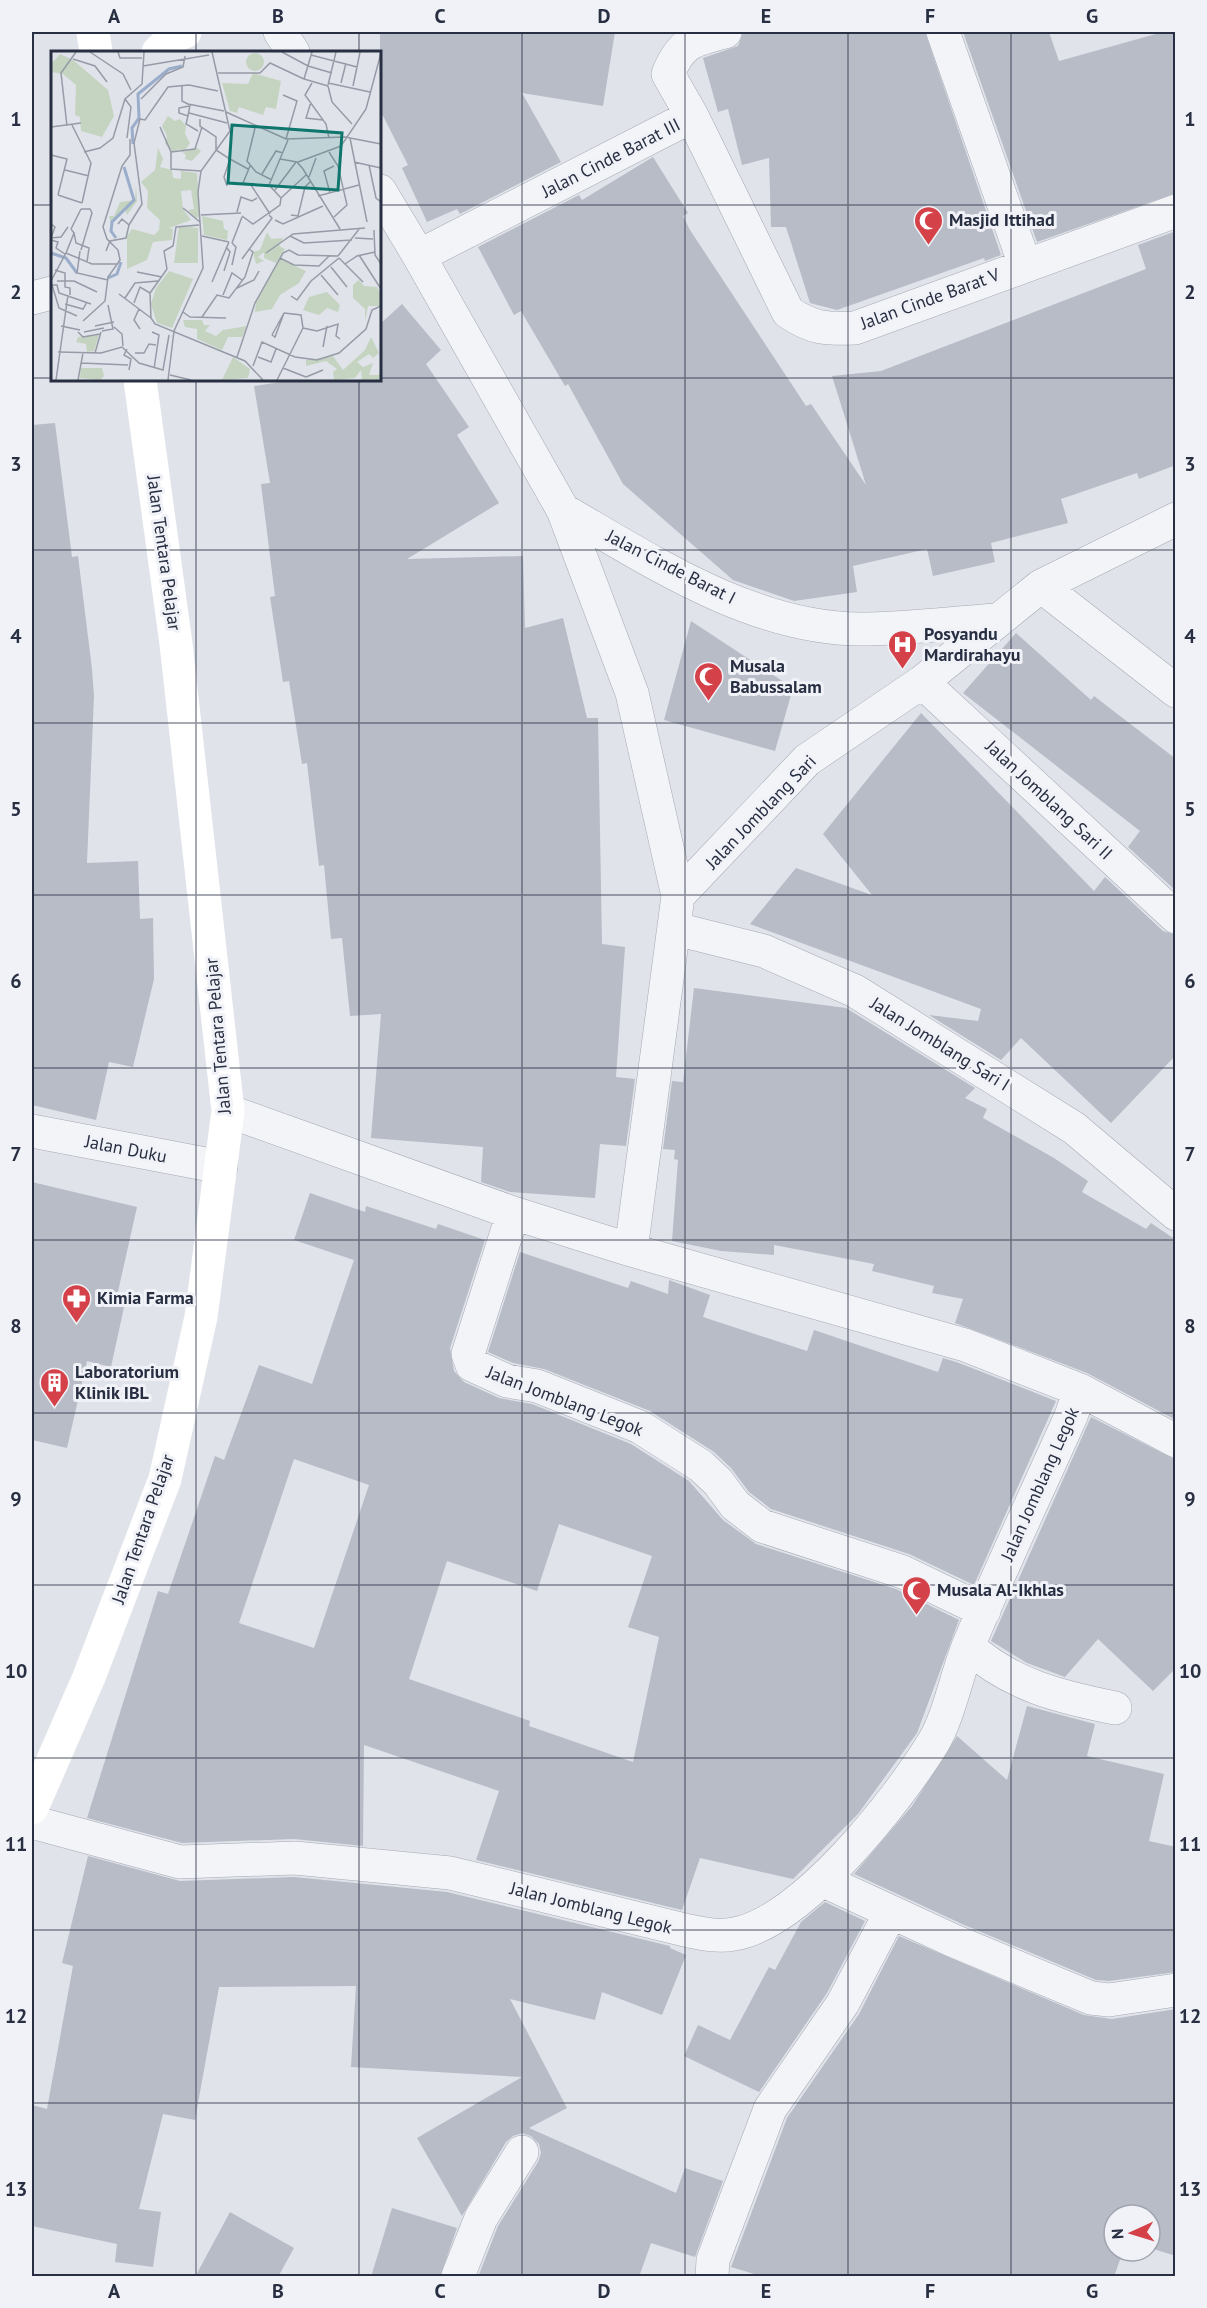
<svg xmlns="http://www.w3.org/2000/svg" width="1207" height="2308" font-family="'PT Sans',sans-serif">
<style>
.building{fill:#b7bcc7;fill-rule:evenodd}
.lines{fill:none;stroke-linecap:round;stroke-linejoin:round}
.minor-casing{stroke:#a5a9b4;stroke-width:34}
.minor{stroke:#f3f4f8;stroke-width:33}
.secondary{stroke:#fff;stroke-width:33}
.grid{fill:none;stroke:#282f42;stroke-width:1.5;stroke-opacity:0.55}
.labels{text-anchor:middle;stroke-width:6;stroke-linejoin:round;paint-order:stroke}
.street-label{font-size:18px;fill:#282f42;stroke:#f0f2f7}
.poi-label{font-size:18px;font-weight:bold;fill:#282f42;stroke:#f0f2f7;text-anchor:start}
.inset-river{fill:none;stroke:#9aadcb;stroke-width:3}
.inset-road{fill:none;stroke:#969ba7;stroke-width:1.5}
.view{fill:#0f766e;fill-opacity:0.15;stroke:#0f766e;stroke-width:3}
.inset-edge{fill:none;stroke:#282f42;stroke-width:3}
.neatline{fill:none;stroke:#282f42;stroke-width:2}
.grid-label{font-size:20px;text-anchor:middle;font-weight:bold;fill:#282f42}
</style>
<rect width="100%" height="100%" fill="#e0e3ea"/>
<path class="building" d="M 380,32 L 615,32 L 603,106 L 522,93 L 561,162 L 460,214 L 457,209 L 427,222 L 402,168 L 408,165 L 380,110 Z
M 743,32 L 925,32 L 1001,255 L 985,261 L 984,258 L 837,310 L 810,303 L 786,227 L 771,227 L 769,158 L 742,165 L 728,109 L 718,112 L 703,58 L 738,46 Z
M 963,32 L 1049,32 L 1059,61 L 1163,32 L 1176,32 L 1176,193 L 1037,242 Z
M 653,157 L 688,213 L 683,216 L 690,230 L 806,406 L 811,404 L 866,485 L 832,376 L 881,371 L 1146,269 L 1138,245 L 1176,231 L 1176,465 L 1139,479 L 1137,473 L 1061,499 L 1068,523 L 991,543 L 995,562 L 933,576 L 927,549 L 853,566 L 857,592 L 794,601 L 733,580 L 623,484 L 568,384 L 565,386 L 521,311 L 514,315 L 478,247 L 579,195 L 582,200 Z
M 402,304 L 441,350 L 426,364 L 469,427 L 457,435 L 499,503 L 407,559 L 523,556 L 525,628 L 563,618 L 587,718 L 598,718 L 602,944 L 625,947 L 616,1077 L 635,1079 L 626,1146 L 600,1144 L 595,1198 L 510,1192 L 481,1182 L 483,1147 L 371,1138 L 381,1014 L 350,1016 L 342,938 L 331,939 L 324,865 L 319,866 L 307,763 L 302,764 L 289,681 L 283,682 L 270,597 L 275,596 L 261,484 L 270,483 L 254,386 L 295,380 L 380,380 L 380,324 Z
M 55,423 L 72,557 L 78,556 L 92,669 L 94,696 L 87,863 L 138,861 L 140,919 L 153,918 L 154,979 L 133,1067 L 109,1062 L 96,1120 L 32,1105 L 32,425 Z
M 691,621 L 793,688 L 775,751 L 664,720 Z
M 1016,633 L 1091,700 L 1094,696 L 1176,759 L 1176,891 L 1128,847 L 1140,831 L 963,693 Z
M 921,713 L 1094,891 L 1105,877 L 1163,931 L 1176,935 L 1176,1055 L 1111,1123 L 1021,1038 L 1001,1060 L 929,1015 L 978,1021 L 981,1009 L 750,924 L 796,868 L 872,895 L 823,834 Z
M 694,988 L 846,1008 L 975,1088 L 965,1098 L 987,1109 L 983,1118 L 1054,1158 L 1088,1181 L 1082,1192 L 1146,1229 L 1151,1223 L 1176,1240 L 1176,1420 L 1087,1373 L 955,1323 L 963,1299 L 932,1293 L 934,1286 L 872,1271 L 874,1264 L 774,1245 L 774,1255 L 721,1251 L 672,1241 L 678,1160 L 674,1159 L 675,1150 L 663,1149 L 672,1081 L 683,1082 Z
M 32,1182 L 137,1207 L 117,1296 L 126,1298 L 111,1367 L 87,1361 L 67,1448 L 32,1440 Z
M 310,1193 L 365,1212 L 366,1206 L 436,1229 L 438,1224 L 485,1240 L 450,1348 L 454,1371 L 464,1382 L 499,1398 L 532,1404 L 631,1444 L 689,1481 L 723,1520 L 756,1544 L 896,1589 L 959,1620 L 917,1733 L 858,1814 L 793,1879 L 700,1858 L 682,1910 L 476,1860 L 499,1791 L 364,1745 L 363,1846 L 294,1839 L 182,1843 L 87,1818 L 158,1591 L 168,1594 L 215,1456 L 224,1460 L 259,1365 L 312,1384 L 354,1260 L 294,1240 ZM 294,1459 L 369,1485 L 314,1648 L 239,1623 ZM 559,1524 L 652,1556 L 628,1627 L 659,1637 L 633,1762 L 529,1726 L 530,1721 L 409,1679 L 447,1561 L 537,1591 Z
M 520,1252 L 628,1288 L 631,1281 L 668,1294 L 669,1280 L 710,1295 L 703,1317 L 807,1351 L 814,1330 L 938,1372 L 943,1358 L 959,1363 L 1056,1401 L 974,1585 L 909,1554 L 771,1509 L 749,1492 L 731,1468 L 714,1452 L 650,1411 L 544,1369 L 513,1363 L 488,1352 Z
M 1091,1417 L 1176,1460 L 1176,1668 L 1153,1691 L 1098,1639 L 1065,1677 L 1027,1663 L 991,1641 Z
M 1027,1706 L 1095,1724 L 1087,1756 L 1164,1774 L 1149,1841 L 1176,1847 L 1176,1972 L 1109,1981 L 1096,1980 L 962,1924 L 854,1874 L 912,1806 L 957,1736 L 1007,1780 Z
M 88,1856 L 180,1881 L 294,1877 L 447,1892 L 670,1946 L 670,1948 L 686,1955 L 662,2015 L 602,1992 L 595,2020 L 510,1999 L 567,2108 L 529,2128 L 676,2193 L 685,2168 L 723,2181 L 695,2257 L 651,2243 L 639,2277 L 478,2277 L 498,2226 L 538,2162 L 541,2153 L 539,2144 L 531,2136 L 522,2133 L 513,2136 L 506,2142 L 462,2216 L 417,2138 L 522,2077 L 351,2067 L 356,1986 L 219,1987 L 195,2120 L 163,2114 L 139,2209 L 161,2212 L 153,2267 L 115,2262 L 117,2244 L 32,2226 L 32,2105 L 47,2109 L 73,1966 L 62,1963 Z
M 825,1902 L 865,1921 L 827,1993 L 759,2092 L 684,2056 L 698,2025 L 730,2040 L 769,1967 L 775,1970 L 801,1922 Z
M 899,1936 L 1084,2015 L 1112,2019 L 1176,2009 L 1176,2256 L 1150,2248 L 1150,2215 L 1114,2215 L 1114,2251 L 1123,2251 L 1114,2277 L 764,2277 L 731,2267 L 787,2118 L 859,2014 Z
M 392,2208 L 457,2228 L 440,2277 L 371,2277 Z
M 230,2212 L 294,2248 L 278,2277 L 195,2277 Z"/>
<g class="lines">
<defs>
<path id="minor" d="M 280,32 L 293,52
M 943,32 L 1025,265
M 692,116 L 788,312 C 813,329 826,329 855,328 L 1176,211
M 380,191 L 419,256 L 563,510 L 632,693 L 678,896
M 419,256 L 692,116 L 668,74 C 681,42 693,40 725,32
M 32,298 L 52,293
M 563,510 C 653,562 752,628 860,629 C 905,629 951,623 997,620
M 1041,586 L 1176,691
M 922,682 L 1176,917
M 676,929 L 764,951 L 855,991 L 1074,1128 L 1176,1214
M 228,1111 L 513,1213 L 631,1250 L 965,1345 L 1080,1390 L 1176,1441
M 32,1131 L 221,1167
M 513,1213 L 468,1354 L 472,1365 L 507,1381 L 537,1386 L 640,1427 L 701,1466 L 718,1482 L 735,1505 L 762,1526 L 903,1572 L 984,1611
M 631,1250 L 678,896 L 807,760 L 922,682 L 1041,586 L 1176,519
M 968,1646 C 1010,1685 1060,1697 1115,1708
M 32,1822 L 180,1862 L 295,1858 L 450,1873 L 689,1931 C 704,1934 718,1937 734,1934 C 802,1923 898,1800 933,1743 C 949,1717 957,1673 969,1644 C 1001,1568 1037,1492 1071,1416 L 1080,1390
M 822,1880 L 954,1941 L 1091,1998 L 1109,2000 L 1176,1990
M 458,2276 L 481,2218 L 522,2152
M 712,2276 L 713,2260 L 770,2109 L 843,2003 L 891,1912"/>
</defs>
<use href="#minor" class="minor-casing"/>
<use href="#minor" class="minor"/>
<path class="secondary" d="M 93,32 L 96,52
M 158,52 L 175,36 L 185,32
M 32,1808 L 89,1677 L 165,1479 L 201,1317 L 228,1111 L 176,644 L 140,380"/>
</g>
<path class="grid" d="M 196,32 L 196,52M 359,32 L 359,52M 522,32 L 522,2276M 685,32 L 685,2276M 848,32 L 848,2276M 1011,32 L 1011,2276M 32,205 L 52,205M 380,205 L 1176,205M 32,378 L 52,378M 380,378 L 1176,378M 196,380 L 196,2276M 359,380 L 359,2276M 32,550 L 1176,550M 32,723 L 1176,723M 32,895 L 1176,895M 32,1068 L 1176,1068M 32,1240 L 1176,1240M 32,1413 L 1176,1413M 32,1585 L 1176,1585M 32,1758 L 1176,1758M 32,1930 L 1176,1930M 32,2103 L 1176,2103"/>
<defs>
<symbol id="mosque-pin" viewBox="-11 -11 22 30"><path d="M0 17L-7.5 6A9.5 9.5 0 1 1 7.5 6Z" fill="#d44149" stroke="#f0f2f7"/><path d="M3.5-4.9A6 6 0 1 0 3.5 4.9A5 5 0 1 1 3.5-4.9Z" fill="#fff"/></symbol>
<symbol id="hospital-pin" viewBox="-11 -11 22 30"><path d="M0 17L-7.5 6A9.5 9.5 0 1 1 7.5 6Z" fill="#d44149" stroke="#f0f2f7"/><path d="M-5-5h3v3.5h4V-5h3V5h-3V1.5h-4V5h-3Z" fill="#fff"/></symbol>
<symbol id="pharmacy-pin" viewBox="-11 -11 22 30"><path d="M0 17L-7.5 6A9.5 9.5 0 1 1 7.5 6Z" fill="#d44149" stroke="#f0f2f7"/><path d="M-2-6h4v4h4v4h-4v4h-4v-4h-4v-4h4Z" fill="#fff"/></symbol>
<symbol id="building-pin" viewBox="-11 -11 22 30"><path d="M0 17L-7.5 6A9.5 9.5 0 1 1 7.5 6Z" fill="#d44149" stroke="#f0f2f7"/><path d="M-4-6H4V6H1V3H-1V6H-4ZM-2.5-4.3h1.7v1.8h-1.7ZM.8-4.3h1.7v1.8H.8ZM-2.5-1h1.7V.8h-1.7ZM.8-1h1.7V.8H.8Z" fill="#fff"/></symbol>
</defs>
<g fill-rule="evenodd">
<use href="#mosque-pin" x="912" y="204" width="33" height="45"/>
<use href="#hospital-pin" x="886" y="628" width="33" height="45"/>
<use href="#mosque-pin" x="692" y="660" width="33" height="45"/>
<use href="#pharmacy-pin" x="60" y="1282" width="33" height="45"/>
<use href="#building-pin" x="38" y="1366" width="33" height="45"/>
<use href="#mosque-pin" x="900" y="1574" width="33" height="45"/>
</g>
<g class="labels">
<g class="street-label">
<text transform="translate(611 158) rotate(-27)" y="6">Jalan Cinde Barat III</text>
<text transform="translate(930 299) rotate(-20)" y="6">Jalan Cinde Barat V</text>
<text transform="translate(164 553) rotate(82)" y="6">Jalan Tentara Pelajar</text>
<text transform="translate(671 567) rotate(27)" y="6">Jalan Cinde Barat I</text>
<text transform="translate(1049 800) rotate(43)" y="6">Jalan Jomblang Sari II</text>
<text transform="translate(761 812) rotate(-46)" y="6">Jalan Jomblang Sari</text>
<text transform="translate(218 1036) rotate(-95)" y="6">Jalan Tentara Pelajar</text>
<text transform="translate(940 1044) rotate(32)" y="6">Jalan Jomblang Sari I</text>
<text transform="translate(126 1149) rotate(11)" y="6">Jalan Duku</text>
<text transform="translate(565 1401) rotate(21)" y="6">Jalan Jomblang Legok</text>
<text transform="translate(1040 1484) rotate(-66)" y="6">Jalan Jomblang Legok</text>
<text transform="translate(143 1529) rotate(-71)" y="6">Jalan Tentara Pelajar</text>
<text transform="translate(591 1908) rotate(14)" y="6">Jalan Jomblang Legok</text>
</g>
<g class="poi-label">
<text x="949" y="226">Masjid Ittihad</text>
<text x="924" y="640">Posyandu<tspan x="924" dy="21">Mardirahayu</tspan></text>
<text x="730" y="672">Musala<tspan x="730" dy="21">Babussalam</tspan></text>
<text x="97" y="1304">Kimia Farma</text>
<text x="75" y="1378">Laboratorium<tspan x="75" dy="21">Klinik IBL</tspan></text>
<text x="937" y="1596">Musala Al-Ikhlas</text>
</g>
</g>
<g transform="translate(51 51)">
<rect width="330" height="330" fill="#e0e3ea"/>
<path d="M195 11a9 9 0 1 1 18 0a9 9 0 1 1-18 0ZM 9,3 L 22,9 L 57,39 L 63,65 L 51,86 L 30,80 L 29,66 L 24,64 L 25,34 L 12,23 L 0,21 L 0,13 ZM 202,22 L 230,30 L 225,58 L 215,56 L 212,64 L 188,56 L 186,62 L 179,60 L 171,32 L 197,33 ZM 117,65 L 124,70 L 129,68 L 135,75 L 134,83 L 139,92 L 133,101 L 145,96 L 150,100 L 141,110 L 134,108 L 135,104 L 128,98 L 122,101 L 114,93 L 116,85 L 111,75 ZM 107,97 L 112,108 L 109,116 L 121,119 L 122,127 L 130,128 L 130,120 L 146,122 L 149,166 L 143,167 L 137,159 L 143,158 L 140,139 L 130,140 L 132,158 L 140,169 L 118,177 L 122,178 L 121,189 L 102,191 L 96,209 L 76,218 L 76,185 L 81,178 L 103,184 L 108,179 L 109,169 L 96,157 L 97,140 L 90,131 L 104,119 ZM 85,134 L 86,150 L 76,164 L 74,158 L 60,173 L 58,165 L 63,165 L 69,151 L 84,149 ZM 151,165 L 172,170 L 173,178 L 177,180 L 176,189 L 153,184 ZM 128,175 L 147,177 L 147,212 L 123,212 ZM 216,181 L 220,188 L 232,187 L 228,195 L 234,198 L 225,212 L 213,207 L 213,201 L 207,206 L 213,210 L 205,213 L 202,201 L 209,199 ZM 229,208 L 255,220 L 248,232 L 229,244 L 221,258 L 204,261 L 205,251 ZM 118,220 L 142,228 L 121,277 L 106,272 L 100,253 L 105,237 ZM 308,229 L 313,235 L 326,236 L 330,244 L 330,255 L 317,255 L 314,271 L 314,258 L 302,247 L 302,234 ZM 276,241 L 289,254 L 287,261 L 276,257 L 268,264 L 252,259 L 258,246 ZM 132,269 L 151,269 L 153,274 L 159,274 L 154,280 L 165,285 L 172,279 L 196,275 L 191,286 L 177,286 L 171,299 L 146,288 L 146,278 L 134,276 ZM 48,284 L 43,300 L 36,301 L 35,293 L 25,291 L 27,286 ZM 320,286 L 328,302 L 322,307 L 318,303 L 306,311 L 312,316 L 322,312 L 318,324 L 328,324 L 330,318 L 330,329 L 311,329 L 310,319 L 304,327 L 283,329 L 282,321 L 286,318 L 275,310 L 255,315 L 255,309 L 282,305 L 292,319 L 314,299 ZM 182,306 L 199,318 L 197,327 L 171,329 ZM 30,317 L 51,317 L 53,325 L 49,329 L 29,327 Z" fill="#c4d4c1"/>
<path class="inset-river" d="M 82,93 L 81,77 L 88,67 L 87,43 L 118,18 L 131,15M 65,187 L 60,180 L 61,171 L 83,149 L 73,116M 0,202 L 15,207 L 26,222M 57,227 L 66,223 L 70,211"/>
<path class="inset-road" d="M 39,1 L 72,23 L 80,39M 67,1 L 69,7 L 91,7M 231,1 L 257,15 L 281,22M 261,1 L 253,28 L 277,35M 260,4 L 306,16 L 309,1M 22,8 L 44,15 L 56,31M 92,15 L 158,4M 167,22 L 209,22 L 219,12 L 253,28M 261,32 L 254,44 L 275,73 L 278,87M 277,32 L 319,41M 290,32 L 295,12M 131,34 L 131,50 L 137,53 L 173,60M 277,34 L 285,1M 277,35 L 281,51 L 301,73M 302,35 L 306,16M 232,44 L 246,50 L 235,88M 74,48 L 80,56 L 76,87M 90,48 L 115,23 L 132,16 L 134,5M 260,51 L 255,67 L 272,69M 138,55 L 128,57 L 128,62 L 137,65 L 139,54M 175,61 L 235,88 L 294,86 L 330,93M 138,62 L 176,72M 137,65 L 135,73 L 147,80M 149,68 L 149,75 L 165,86 L 165,99 L 179,108 L 173,126 L 176,135M 21,74 L 40,112 L 31,152M 16,75 L 10,22 L 25,1M 0,76 L 30,72M 109,76 L 120,101 L 120,118 L 150,120M 204,77 L 196,110 L 205,121 L 221,129M 299,87 L 316,171M 290,95 L 315,58 L 330,2M 33,101 L 49,97 L 62,87 L 74,48 L 91,33 L 93,1M 120,101 L 144,98 L 151,76M 278,101 L 287,115 L 296,154 L 283,166M 0,104 L 16,108 L 7,144M 179,108 L 197,118M 229,108 L 246,111 L 252,118 L 289,178M 247,111 L 290,95M 303,111 L 330,117M 318,114 L 325,147 L 330,151M 199,115 L 192,132 L 200,134 L 219,163M 14,119 L 38,125M 211,123 L 225,100 L 232,102M 258,126 L 265,107M 224,139 L 245,111M 279,142 L 273,120 L 283,115M 7,144 L 31,152M 267,145 L 308,134M 230,147 L 255,124M 132,157 L 149,171M 30,158 L 39,158 L 41,162 L 30,199M 186,161 L 190,146 L 201,150 L 206,147M 150,164 L 190,162M 240,164 L 247,165 L 254,136 L 260,130M 191,165 L 202,173 L 229,154 L 230,147 L 218,134 L 237,89M 224,169 L 232,173 L 272,155M 0,173 L 4,176 L 0,187 L 10,186 L 17,176M 78,174 L 91,153 L 83,92 L 89,68 L 94,69 L 117,36 L 138,34 L 167,40M 20,178 L 30,158M 323,179 L 324,204 L 330,213M 23,182 L 25,192 L 38,197 L 36,211M 151,185 L 178,191M 239,185 L 253,192 L 301,189M 304,187 L 322,188M 0,189 L 7,191 L 5,197 L 14,203M 181,192 L 191,166M 29,200 L 26,222 L 57,229M 55,200 L 59,190 L 75,187 L 78,174 L 71,168 L 67,173M 15,202 L 41,213 L 66,213M 15,202 L 23,182 L 20,178M 215,202 L 242,183 L 314,177M 308,204 L 330,238M 287,205 L 309,177M 229,207 L 243,214 L 268,215 L 278,205M 288,207 L 312,231M 191,208 L 221,167 L 218,164M 294,213 L 306,205 L 324,201M 181,214 L 185,196 L 181,192M 280,216 L 296,236M 116,218 L 99,242 L 100,267 L 104,273 L 194,310 L 212,329M 116,218 L 113,200 L 122,195 L 125,176 L 148,174M 4,219 L 14,222 L 14,236 L 19,237 L 19,244M 173,220 L 179,201 L 175,196M 86,221 L 111,226M 270,224 L 287,244M 0,230 L 15,202M 6,230 L 23,230 L 46,241M 161,231 L 178,191M 186,237 L 203,229 L 208,220M 68,243 L 100,267M 172,244 L 181,222 L 191,229M 240,245 L 246,249 L 260,230 L 288,207M 74,247 L 84,232 L 107,230M 83,252 L 89,236 L 99,242M 14,253 L 32,258 L 36,251M 88,258 L 83,269 L 89,278M 132,261 L 139,266 L 175,267M 26,265 L 8,257 L 1,234 L 6,234 L 8,242 L 40,253M 151,266 L 166,244 L 178,247 L 194,226 L 202,201 L 198,198M 32,270 L 54,250 L 57,226 L 69,209 L 67,199 L 56,188 L 52,176 L 71,115 L 79,104 L 79,88M 10,275 L 29,279M 44,275 L 63,271M 63,276 L 71,283 L 72,295M 252,277 L 266,280 L 287,273 L 285,285 L 289,288M 51,280 L 62,278 L 57,254M 27,281 L 32,286 L 49,283M 33,281 L 53,277M 101,281 L 108,284 L 103,318M 221,284 L 224,286 L 233,262M 221,284 L 233,262M 272,296 L 276,275M 76,298 L 73,304 L 80,308 L 78,319M 7,301 L 50,302 L 71,296 L 88,312 L 112,319 L 118,284M 44,302 L 50,281M 84,302 L 93,302 L 98,293 L 105,294M 186,306 L 204,252 L 232,202 L 238,199 L 247,204 L 287,205M 207,306 L 220,311 L 225,298M 30,312 L 77,314M 202,315 L 211,291 L 244,306 L 266,309 L 288,302 L 315,278 L 321,259 L 330,255M 232,317 L 255,326M 119,324 L 140,329M 255,326 L 272,319M 5,329 L 17,244M 27,329 L 32,302M 117,329 L 123,280 L 152,217 L 147,141 L 150,120 L 179,80 L 161,1M 226,329 L 252,277 L 250,264 L 233,262"/>
<path class="view" d="M 181,74 L 291,82 L 287,139 L 177,132 Z"/>
<rect width="330" height="330" class="inset-edge"/>
</g>
<rect width="1207" height="2308" fill="none" stroke="#f0f2f7" stroke-width="66"/>
<g transform="translate(1132 2233) rotate(266)"><circle r="28" fill="#f0f2f7" stroke="#a0a4af" stroke-width="1.5"/>
<path d="M0-4.5L10 22L0 15L-10 22Z" fill="#d44149"/>
<text y="-9" font-size="16" font-weight="bold" text-anchor="middle" fill="#282f42">N</text>
</g>
<rect x="33" y="33" width="1141" height="2242" class="neatline"/>
<g class="grid-label">
<text x="114" y="23">A</text>
<text x="278" y="23">B</text>
<text x="440" y="23">C</text>
<text x="604" y="23">D</text>
<text x="766" y="23">E</text>
<text x="930" y="23">F</text>
<text x="1092" y="23">G</text>
<text x="16" y="126">1</text>
<text x="1190" y="126">1</text>
<text x="16" y="299">2</text>
<text x="1190" y="299">2</text>
<text x="16" y="471">3</text>
<text x="1190" y="471">3</text>
<text x="16" y="643">4</text>
<text x="1190" y="643">4</text>
<text x="16" y="816">5</text>
<text x="1190" y="816">5</text>
<text x="16" y="988">6</text>
<text x="1190" y="988">6</text>
<text x="16" y="1161">7</text>
<text x="1190" y="1161">7</text>
<text x="16" y="1333">8</text>
<text x="1190" y="1333">8</text>
<text x="16" y="1506">9</text>
<text x="1190" y="1506">9</text>
<text x="16" y="1678">10</text>
<text x="1190" y="1678">10</text>
<text x="16" y="1851">11</text>
<text x="1190" y="1851">11</text>
<text x="16" y="2023">12</text>
<text x="1190" y="2023">12</text>
<text x="16" y="2196">13</text>
<text x="1190" y="2196">13</text>
<text x="114" y="2298">A</text>
<text x="278" y="2298">B</text>
<text x="440" y="2298">C</text>
<text x="604" y="2298">D</text>
<text x="766" y="2298">E</text>
<text x="930" y="2298">F</text>
<text x="1092" y="2298">G</text>
</g>
</svg>
